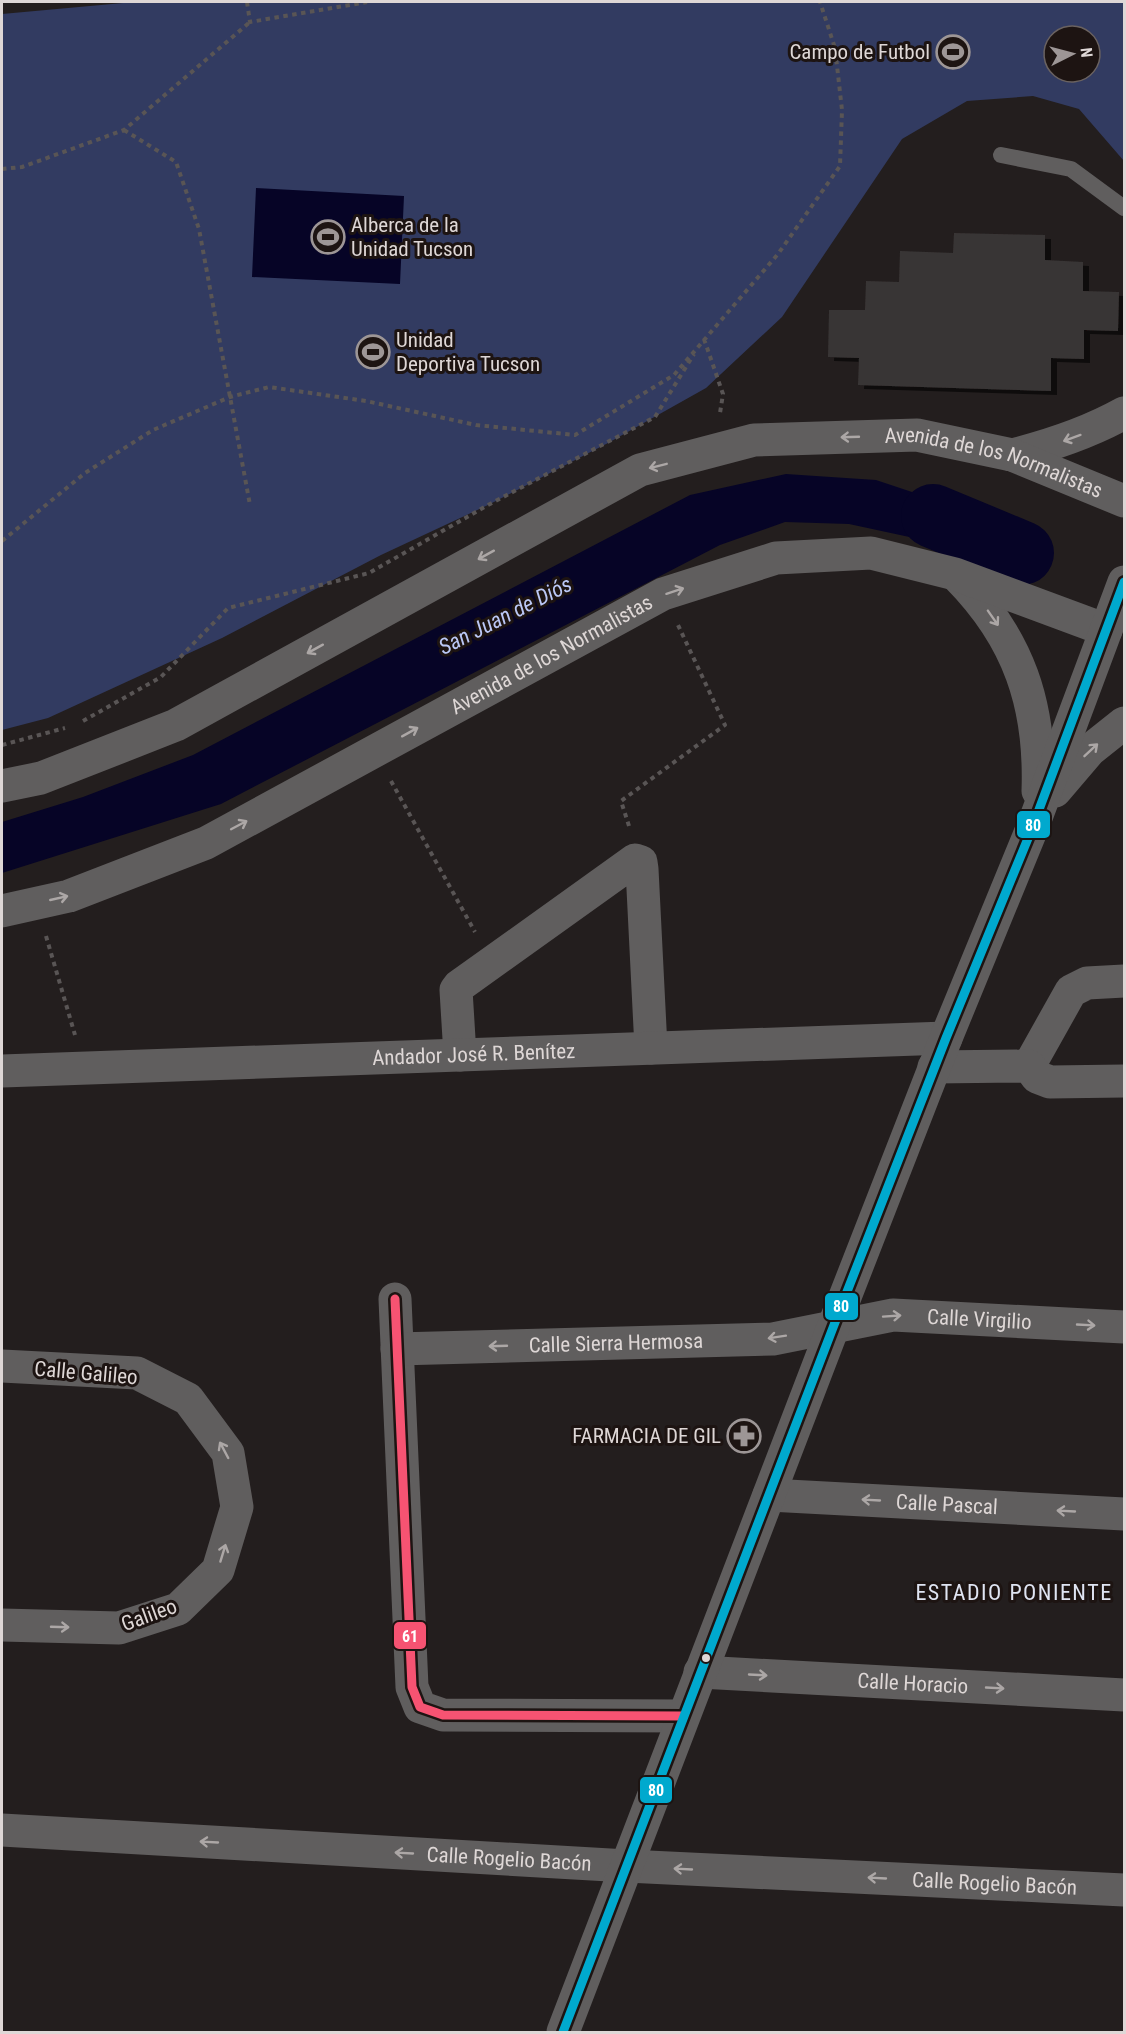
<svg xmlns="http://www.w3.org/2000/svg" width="1126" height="2034" font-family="'Roboto Condensed',sans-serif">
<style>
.green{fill:#323b61;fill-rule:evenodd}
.water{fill:#060426}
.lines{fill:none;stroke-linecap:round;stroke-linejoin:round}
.river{stroke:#060426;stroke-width:64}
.building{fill:#393535;filter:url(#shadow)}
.path{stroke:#595555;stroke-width:4;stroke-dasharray:4.5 4.5;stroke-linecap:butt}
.service{stroke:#605e5e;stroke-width:16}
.minor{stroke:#605e5e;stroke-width:33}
.tertiary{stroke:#605e5e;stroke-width:33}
.bus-1-casing{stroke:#1d1412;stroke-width:14}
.bus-2-casing{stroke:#1d1412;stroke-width:14}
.bus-1{stroke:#f65372;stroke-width:9}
.bus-2{stroke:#00a9ce;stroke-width:9}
.oneway{stroke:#aca7a6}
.bus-dot{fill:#ded7d6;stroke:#1d1412;stroke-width:2}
.labels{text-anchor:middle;stroke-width:6;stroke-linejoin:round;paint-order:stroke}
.poi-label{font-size:21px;fill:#ded7d6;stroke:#1d1412;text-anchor:end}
.street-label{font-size:21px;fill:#ded7d6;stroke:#1d1412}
.water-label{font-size:22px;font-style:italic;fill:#bbc8f6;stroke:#1d1412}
.neighbourhood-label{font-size:22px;letter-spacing:1.5px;fill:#dfe4f2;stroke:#1d1412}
.line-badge{stroke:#1d1412;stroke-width:2}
.badge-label{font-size:16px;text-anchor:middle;font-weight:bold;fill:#fff}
</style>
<defs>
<filter id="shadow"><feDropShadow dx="6" dy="4" stdDeviation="0" flood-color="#0009"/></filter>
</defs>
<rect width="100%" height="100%" fill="#231e1e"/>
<path class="green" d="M 134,2 L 1124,2 L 1124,161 L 1079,109 L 1033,96 L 967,101 L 902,139 L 782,317 L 706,388 L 608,443 L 488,505 L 381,555 L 222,638 L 48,718 L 2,730 L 2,14 ZM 1054,36 L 1090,36 L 1090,72 L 1054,72 Z"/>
<path class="water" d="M 256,188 L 404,196 L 400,284 L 252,277 Z
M 786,474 L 876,480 L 993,519 L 1014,550 L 976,557 L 914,538 L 849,524 L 785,522 L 720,545 L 221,804 L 2,873 L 2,822 L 83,797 L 193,755 L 690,495 Z"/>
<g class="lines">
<path class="river" d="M 933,516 L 1022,553"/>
</g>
<path class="building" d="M 954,233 L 1045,235 L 1045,260 L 1083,262 L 1083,291 L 1119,292 L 1118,331 L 1084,330 L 1084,359 L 1051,358 L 1051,391 L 858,385 L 859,358 L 828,357 L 829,310 L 865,310 L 866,281 L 899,282 L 900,251 L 953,253 Z"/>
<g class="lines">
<path class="path" d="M 247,2 L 250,22 L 367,2
M 124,130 L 176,162 L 199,229 L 250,505
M 2,169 L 22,167 L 124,130 L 250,22
M 704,339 L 723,394 L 720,413
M 2,541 L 85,473 L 153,430 L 230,397 L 269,387 L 366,401 L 476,425 L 575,435 L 674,375 L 778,254 L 840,166 L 842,110 L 835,48 L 820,2
M 83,721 L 161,677 L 228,608 L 369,573 L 488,505 L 655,417 L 694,354
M 2,745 L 65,728
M 391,781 L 475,932
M 629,826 L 621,801 L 725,725 L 678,625
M 46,936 L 75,1035"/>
<path class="service" d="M 1001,155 L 1071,169 L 1124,208"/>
<g class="minor">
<path d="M 460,1055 L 456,990 L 459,986 L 635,860 L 641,862 L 642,869 L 651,1048"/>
<path d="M 1029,1066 L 1071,991 L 1087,983 L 1124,981"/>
<path d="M 934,1067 L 1029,1066 L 1037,1077 L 1050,1082 L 1124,1081"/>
<path id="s1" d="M 2,1071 L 946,1038"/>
<path d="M 395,1299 L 412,1687 L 420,1707 L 443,1715 L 683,1716"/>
<path id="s2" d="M 397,1349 L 773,1339 L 893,1315 L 1124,1327"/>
<path d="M 2,1366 L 137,1373 L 188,1399 L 228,1453 L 237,1507 L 218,1570 L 178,1609 L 119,1628 L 2,1625"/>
<path id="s3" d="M 769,1495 L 1124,1514"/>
<path id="s4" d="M 700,1672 L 1124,1695"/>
<path id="s5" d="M 2,1830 L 627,1866 L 1124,1890"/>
</g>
<g class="tertiary">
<path d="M 1012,455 C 1052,445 1088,433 1124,413"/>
<path d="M 958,577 C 1019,639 1041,705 1038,791"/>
<path id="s6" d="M 2,786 L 41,778 L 176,725 L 640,470 L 754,440 L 917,435 L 1012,455 L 1124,501"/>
<path d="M 1055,791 L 1090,750 L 1124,723"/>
<path id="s7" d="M 2,911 L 69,896 L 206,843 L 663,594 L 776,558 L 871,553 L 955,574 L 1106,630"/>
<path d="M 563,2032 L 834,1325 L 946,1038 L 1031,831 L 1124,582"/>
</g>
<defs>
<path id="bus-1" d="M 395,1299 L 412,1687 L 420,1707 L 443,1715 L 683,1716"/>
<path id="bus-2" d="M 563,2032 L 834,1325 L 946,1038 L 1031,831 L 1124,582"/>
</defs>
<use href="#bus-1" class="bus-1-casing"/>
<use href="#bus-2" class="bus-2-casing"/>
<use href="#bus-1" class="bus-1"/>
<use href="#bus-2" class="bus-2"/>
</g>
<defs><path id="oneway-shaft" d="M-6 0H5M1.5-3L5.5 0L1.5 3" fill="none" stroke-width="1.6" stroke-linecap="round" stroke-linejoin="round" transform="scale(1.5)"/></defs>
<g class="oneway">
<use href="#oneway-shaft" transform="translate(850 437) rotate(178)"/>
<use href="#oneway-shaft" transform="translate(1072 438) rotate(160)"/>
<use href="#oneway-shaft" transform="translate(658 466) rotate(166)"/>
<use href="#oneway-shaft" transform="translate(486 555) rotate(151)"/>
<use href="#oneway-shaft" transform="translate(675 591) rotate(-18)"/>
<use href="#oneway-shaft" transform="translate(993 618) rotate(55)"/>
<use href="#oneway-shaft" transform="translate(315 649) rotate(151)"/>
<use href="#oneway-shaft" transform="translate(410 732) rotate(-29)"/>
<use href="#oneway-shaft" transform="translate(1091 750) rotate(-43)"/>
<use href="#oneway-shaft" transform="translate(239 825) rotate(-28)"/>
<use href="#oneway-shaft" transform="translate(59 898) rotate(-13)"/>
<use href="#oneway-shaft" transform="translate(892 1316) rotate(-4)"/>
<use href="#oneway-shaft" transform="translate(1086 1325) rotate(3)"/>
<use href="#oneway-shaft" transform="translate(777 1337) rotate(171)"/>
<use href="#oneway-shaft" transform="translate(498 1346) rotate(178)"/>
<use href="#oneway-shaft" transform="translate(224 1450) rotate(-118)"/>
<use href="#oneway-shaft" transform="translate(871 1500) rotate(-177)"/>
<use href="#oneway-shaft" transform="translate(1066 1511) rotate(-177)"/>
<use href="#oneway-shaft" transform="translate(223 1553) rotate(-73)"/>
<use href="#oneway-shaft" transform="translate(60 1627) rotate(2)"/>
<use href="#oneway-shaft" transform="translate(758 1675) rotate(3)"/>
<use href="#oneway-shaft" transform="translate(995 1688) rotate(3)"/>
<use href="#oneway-shaft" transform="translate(209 1842) rotate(-177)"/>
<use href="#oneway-shaft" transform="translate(404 1853) rotate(-177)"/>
<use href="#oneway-shaft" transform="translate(683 1869) rotate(-177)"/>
<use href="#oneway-shaft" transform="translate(877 1878) rotate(-177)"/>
</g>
<defs>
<symbol id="stadium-ring" viewBox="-11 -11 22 22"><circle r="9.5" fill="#1d1412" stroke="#9d9696" stroke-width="1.5"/><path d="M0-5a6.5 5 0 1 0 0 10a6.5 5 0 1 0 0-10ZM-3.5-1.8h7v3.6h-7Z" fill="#9d9696"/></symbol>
<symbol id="pharmacy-ring" viewBox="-11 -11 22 22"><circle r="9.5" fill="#1d1412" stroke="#9d9696" stroke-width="1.5"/><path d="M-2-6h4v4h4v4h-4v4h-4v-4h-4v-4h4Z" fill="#9d9696"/></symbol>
</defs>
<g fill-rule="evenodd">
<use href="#stadium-ring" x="934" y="33" width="38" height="38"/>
<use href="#stadium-ring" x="309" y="218" width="38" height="38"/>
<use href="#stadium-ring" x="354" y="333" width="38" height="38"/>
<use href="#pharmacy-ring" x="725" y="1417" width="38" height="38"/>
</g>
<circle class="bus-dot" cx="706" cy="1658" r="5"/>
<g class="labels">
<g class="poi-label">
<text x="930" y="59">Campo de Futbol</text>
<text x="351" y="232" text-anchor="start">Alberca de la<tspan x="351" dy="24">Unidad Tucson</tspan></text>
<text x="396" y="347" text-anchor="start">Unidad<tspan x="396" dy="24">Deportiva Tucson</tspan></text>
<text x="721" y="1443">FARMACIA DE GIL</text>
</g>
<g class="street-label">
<text dy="7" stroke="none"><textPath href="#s6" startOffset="1076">Avenida de los Normalistas</textPath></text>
<text dy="7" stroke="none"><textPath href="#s7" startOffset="609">Avenida de los Normalistas</textPath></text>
<text dy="7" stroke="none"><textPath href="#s1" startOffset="472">Andador José R. Benítez</textPath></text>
<text dy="7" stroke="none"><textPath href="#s2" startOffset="585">Calle Virgilio</textPath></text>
<text dy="7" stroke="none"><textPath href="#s2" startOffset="219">Calle Sierra Hermosa</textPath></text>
<text transform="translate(86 1373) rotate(5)" y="7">Calle Galileo</text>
<text dy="7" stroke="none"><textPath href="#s3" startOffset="178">Calle Pascal</textPath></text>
<text transform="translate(149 1615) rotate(-20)" y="7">Galileo</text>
<text dy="7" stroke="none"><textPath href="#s4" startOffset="213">Calle Horacio</textPath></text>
<text dy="7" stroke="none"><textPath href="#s5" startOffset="508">Calle Rogelio Bacón</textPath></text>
<text dy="7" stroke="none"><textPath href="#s5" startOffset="994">Calle Rogelio Bacón</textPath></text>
</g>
<g class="water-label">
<text transform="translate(505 615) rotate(-27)" y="8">San Juan de Diós</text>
</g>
<g class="neighbourhood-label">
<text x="1014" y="1600">ESTADIO PONIENTE</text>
</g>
</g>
<g class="line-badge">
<rect x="1016" y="810" width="35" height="29" rx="6" fill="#00a9ce"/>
<rect x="824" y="1292" width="35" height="29" rx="6" fill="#00a9ce"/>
<rect x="393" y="1621" width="34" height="29" rx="6" fill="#f65372"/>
<rect x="639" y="1776" width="34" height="28" rx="6" fill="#00a9ce"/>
</g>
<g class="badge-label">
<text x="1033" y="831">80</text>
<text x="841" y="1312">80</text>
<text x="410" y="1642">61</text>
<text x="656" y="1796">80</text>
</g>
<rect width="1126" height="2034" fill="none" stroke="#ded7d6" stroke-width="6"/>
<g transform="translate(1072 54) rotate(84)"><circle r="28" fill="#1d1412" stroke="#6a6260" stroke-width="1.5"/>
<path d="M0-4.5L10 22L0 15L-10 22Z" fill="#9d9696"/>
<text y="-9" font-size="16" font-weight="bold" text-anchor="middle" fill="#ded7d6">N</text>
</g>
</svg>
